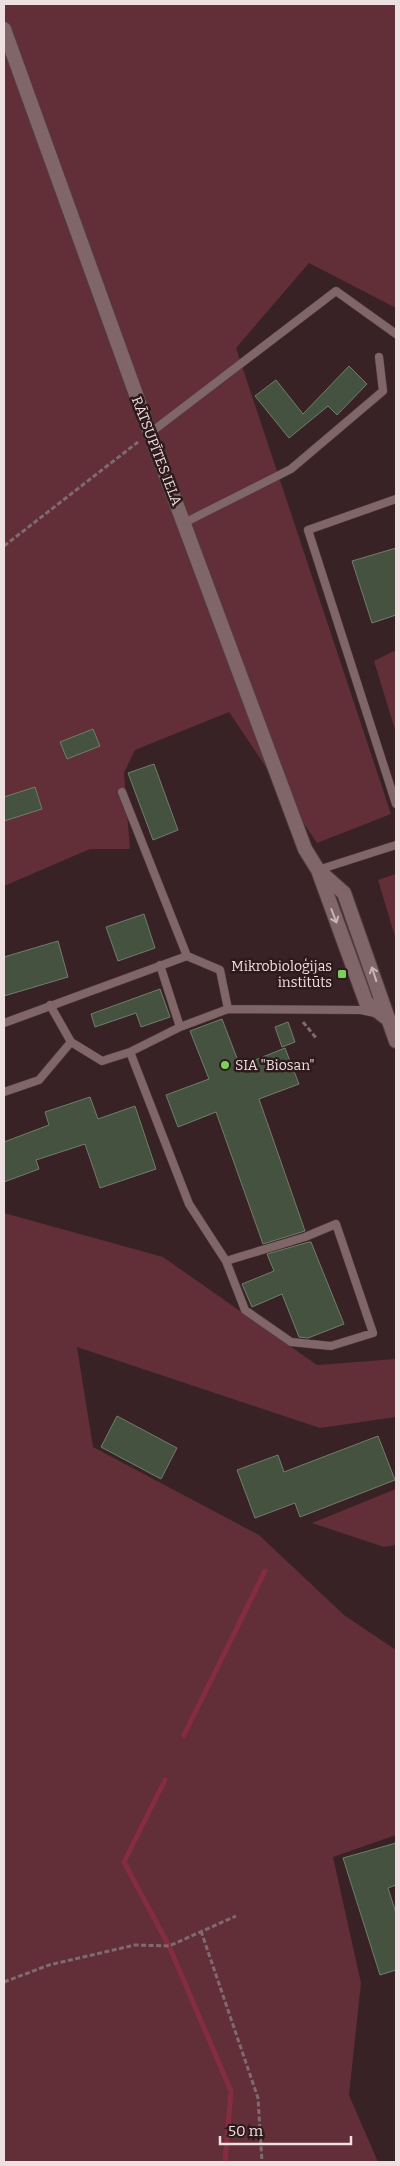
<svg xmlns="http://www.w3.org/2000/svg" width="400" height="2166" font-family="Bitter,serif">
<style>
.green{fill:#622e37}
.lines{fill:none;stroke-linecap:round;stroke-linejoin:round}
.stream{stroke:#842d40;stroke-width:5}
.building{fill:#455240;stroke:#6f7e6b}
.service-casing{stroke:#513e40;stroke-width:9}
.tertiary-casing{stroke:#513e40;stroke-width:16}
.path{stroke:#7e6b6d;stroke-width:3;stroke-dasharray:5 2.5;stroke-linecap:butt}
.service{stroke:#806669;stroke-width:8}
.tertiary{stroke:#806669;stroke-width:14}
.oneway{stroke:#c8b5b6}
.poi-dot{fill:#78d158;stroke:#2e191c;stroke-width:2}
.labels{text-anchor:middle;stroke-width:5;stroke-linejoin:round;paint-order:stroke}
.street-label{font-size:14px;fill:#eedfe0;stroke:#2e191c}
.poi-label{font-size:14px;fill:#eedfe0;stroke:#2e191c;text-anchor:end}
</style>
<rect width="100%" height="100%" fill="#382225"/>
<path class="green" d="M 4,4 L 396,4 L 396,308 L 309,263 L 236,348 L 391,814 L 317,843 L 229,712 L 135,750 L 124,773 L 130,849 L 90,849 L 4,886 Z
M 396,650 L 396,733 L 374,661 Z
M 396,874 L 396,940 L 378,880 Z
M 4,1213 L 163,1257 L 317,1365 L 396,1359 L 396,1417 L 320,1428 L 77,1347 L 93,1447 L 259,1535 L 344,1615 L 396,1650 L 396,1835 L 333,1857 L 361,1983 L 349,2095 L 378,2162 L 4,2162 Z
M 396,1489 L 396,1545 L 384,1547 L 312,1523 Z"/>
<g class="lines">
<path class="stream" d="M 184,1735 L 265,1571
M 165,1780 L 124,1862 L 169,1946 L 231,2091 L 225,2162"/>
</g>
<path class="building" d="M 349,366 L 367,384 L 337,415 L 328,406 L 289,438 L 255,396 L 276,380 L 303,414 Z
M 396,548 L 396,615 L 372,623 L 352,561 Z
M 93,729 L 100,746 L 67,759 L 60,742 Z
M 154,764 L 178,830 L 153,840 L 128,773 Z
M 35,787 L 42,809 L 4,821 L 4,797 Z
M 144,914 L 155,948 L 118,961 L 106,927 Z
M 58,941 L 68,977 L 4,996 L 4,957 Z
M 160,989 L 170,1017 L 141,1027 L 136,1013 L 95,1027 L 91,1014 Z
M 222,1019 L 240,1066 L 285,1048 L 299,1084 L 259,1099 L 305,1231 L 263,1244 L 216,1112 L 178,1127 L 166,1095 L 209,1079 L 190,1031 Z
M 288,1022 L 295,1042 L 282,1047 L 275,1027 Z
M 90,1097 L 98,1119 L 135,1106 L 156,1169 L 100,1188 L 85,1144 L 36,1160 L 39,1169 L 4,1182 L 4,1142 L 49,1125 L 45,1112 Z
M 309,1242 L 311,1242 L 344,1324 L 308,1338 L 299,1337 L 282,1294 L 252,1307 L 242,1284 L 274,1271 L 267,1254 Z
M 117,1416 L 177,1448 L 161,1479 L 101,1447 Z
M 378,1436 L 395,1480 L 300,1517 L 295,1503 L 255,1518 L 237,1470 L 278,1455 L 284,1472 Z
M 396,1843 L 396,1885 L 388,1888 L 396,1913 L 396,1970 L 380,1975 L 343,1858 Z"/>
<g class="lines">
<defs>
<path id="service" d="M 150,433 L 336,291 L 396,334
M 396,499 L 308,530 L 396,804
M 184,523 L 291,469 L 383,391 L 379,357
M 122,792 L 187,956
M 318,870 L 396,845
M 160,965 L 180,1027
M 50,1005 L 71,1042
M 4,1023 L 187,956 L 220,970 L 228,1009
M 4,1092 L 39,1080 L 71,1042 L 102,1061 L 130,1052
M 336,1224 L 373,1333 L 331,1346 L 291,1342 L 245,1310 L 226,1261 L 305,1237 Z
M 226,1261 L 189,1204 L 130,1052 L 180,1027 L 228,1009 L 361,1010 L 375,1013"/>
<path id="tertiary" d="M 4,29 L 150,433 L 305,849 L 318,870 L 366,1002 L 389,1020
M 318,870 L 344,893 L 396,1041"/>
</defs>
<use href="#service" class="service-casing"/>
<use href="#tertiary" class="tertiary-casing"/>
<path class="path" d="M 4,546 L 138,442
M 303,1022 L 317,1039
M 201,1931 L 258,2098 L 262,2162
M 4,1982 L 49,1965 L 135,1945 L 169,1946 L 236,1916"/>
<use href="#service" class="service"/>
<use href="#tertiary" class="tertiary"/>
</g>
<defs><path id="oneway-shaft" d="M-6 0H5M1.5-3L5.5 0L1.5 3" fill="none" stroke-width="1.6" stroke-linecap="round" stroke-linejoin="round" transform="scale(1.25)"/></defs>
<g class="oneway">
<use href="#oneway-shaft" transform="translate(334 916) rotate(69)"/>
<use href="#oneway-shaft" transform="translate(374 974) rotate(-108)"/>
</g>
<g class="poi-dot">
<rect x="337" y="969" width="10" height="10" rx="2.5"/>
<circle cx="225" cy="1065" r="5"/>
</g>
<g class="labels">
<g class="street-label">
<text transform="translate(157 451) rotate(69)" y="5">RĀTSUPĪTES IELA</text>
</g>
<g class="poi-label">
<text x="332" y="971">Mikrobioloģijas<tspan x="332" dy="16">institūts</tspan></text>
<text x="235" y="1070" text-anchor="start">SIA "Biosan"</text>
</g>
</g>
<rect width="400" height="2166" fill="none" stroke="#eedfe0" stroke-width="10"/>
<path d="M220 2136v8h131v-8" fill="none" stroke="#eedfe0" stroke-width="2.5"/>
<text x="228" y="2136" font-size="15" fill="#eedfe0" stroke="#2e191c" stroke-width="4" paint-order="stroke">50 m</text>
</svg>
